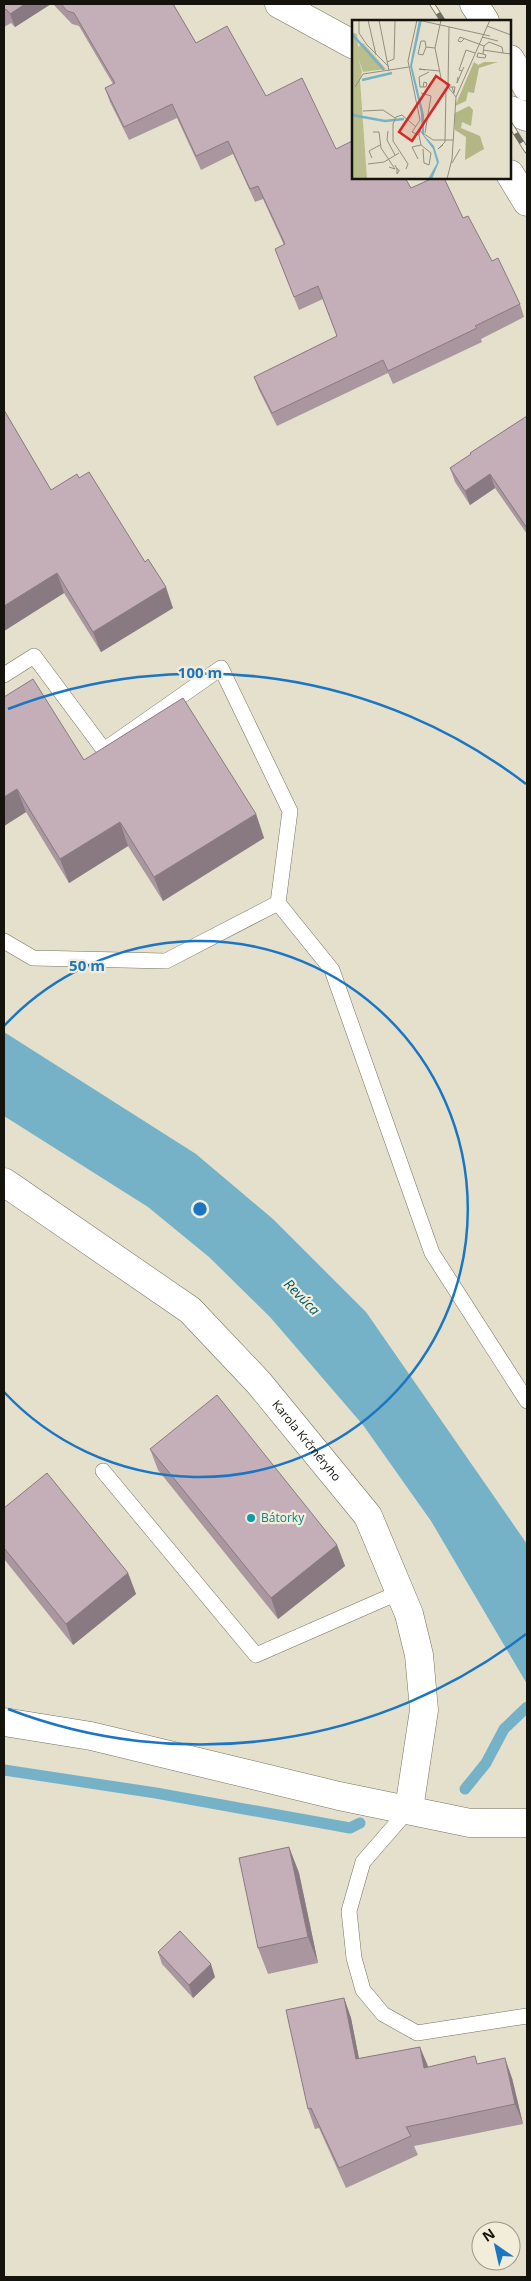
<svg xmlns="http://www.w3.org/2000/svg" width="531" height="2281" font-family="'Open Sans',sans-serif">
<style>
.water{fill:#76b2c7}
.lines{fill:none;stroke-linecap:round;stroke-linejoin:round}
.stream{stroke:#76b2c7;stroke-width:11}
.service-casing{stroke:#767361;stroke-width:16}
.minor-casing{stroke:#767361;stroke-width:29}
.service{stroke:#fff;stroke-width:15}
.minor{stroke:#fff;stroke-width:28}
.rail-casing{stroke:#706d61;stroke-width:5.5}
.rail{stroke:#f1edd9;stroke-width:4;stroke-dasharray:11;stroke-linecap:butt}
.wall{fill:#a9969e}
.shaded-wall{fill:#897a81}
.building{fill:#c4afb8;stroke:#897a81}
.ring{fill:none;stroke:#1b75c2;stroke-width:2.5}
.culture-dot{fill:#0f9aa8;stroke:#f1edd9;stroke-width:2}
.labels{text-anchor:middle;stroke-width:4.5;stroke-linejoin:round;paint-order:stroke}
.street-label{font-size:12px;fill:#14130c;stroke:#f1edd9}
.culture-label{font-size:12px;fill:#0d838f;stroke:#f1edd9;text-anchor:start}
.water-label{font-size:14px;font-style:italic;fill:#00586e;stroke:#f1edd9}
.inset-river{fill:none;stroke:#76b2c7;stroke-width:2.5}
.inset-road{fill:none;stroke:#918e7f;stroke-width:1}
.view{fill:#d62828;fill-opacity:0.15;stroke:#d62828;stroke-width:2.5}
.inset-edge{fill:none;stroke:#14130c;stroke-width:2.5}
.centre{fill:#1b75c2;stroke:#f1edd9;stroke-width:2.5}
.ring-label{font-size:15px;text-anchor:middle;font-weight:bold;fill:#1b75c2;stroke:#f1edd9;stroke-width:4.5;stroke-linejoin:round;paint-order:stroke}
</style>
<rect width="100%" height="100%" fill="#e4e0cc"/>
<path class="water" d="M 4,1032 L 196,1154 L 273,1219 L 366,1312 L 527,1544 L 527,1684 L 431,1521 L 363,1425 L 270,1317 L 209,1257 L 148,1207 L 4,1116 Z"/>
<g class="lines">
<path class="stream" d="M 4,1770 L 156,1793 L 350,1828 L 360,1823
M 465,1789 L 486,1763 L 504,1729 L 527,1707"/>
<defs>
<path id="service" d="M 4,675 L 34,656 L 104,750 L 221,668 L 290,811 L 278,903 L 332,970 L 432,1253 L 527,1401
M 4,941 L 33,958 L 166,961 L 278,903
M 103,1471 L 256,1655 L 400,1592
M 409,1809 L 363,1862 L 349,1911 L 354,1958 L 363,1990 L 383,2014 L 417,2033 L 527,2016"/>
<g id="minor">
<path d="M 279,4 L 354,45"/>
<path d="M 474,4 L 485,21"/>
<path d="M 510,59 L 527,87"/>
<path d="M 510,110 L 527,117"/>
<path d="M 510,174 L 527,202"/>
<path id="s1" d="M 4,1182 L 190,1310 L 259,1383 L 368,1516 L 409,1614 L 419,1655 L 424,1710 L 409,1809"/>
<path d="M 4,1722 L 91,1736 L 339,1796 L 470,1823 L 527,1823"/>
</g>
</defs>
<use href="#service" class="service-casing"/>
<use href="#minor" class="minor-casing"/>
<use href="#service" class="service"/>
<use href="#minor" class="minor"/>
<defs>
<path id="rail" d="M 432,4 L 443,21
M 510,124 L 527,151"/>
</defs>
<use href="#rail" class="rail-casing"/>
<use href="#rail" class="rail"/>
</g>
<path class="wall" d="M 4,4 L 51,4 L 15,27 L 11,23 L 4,27 Z
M 53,4 L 173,4 L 196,43 L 336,149 L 411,188 L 463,218 L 492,261 L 520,304 L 524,317 L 481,339 L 482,342 L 393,384 L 388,373 L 277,426 L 259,390 L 254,377 L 337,336 L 323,299 L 299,310 L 280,262 L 284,245 L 263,199 L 255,202 L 233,154 L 201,170 L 177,118 L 129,140 L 110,102 L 105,88 L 113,84 L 79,26 L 72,24 Z
M 4,410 L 51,490 L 79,478 L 173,608 L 101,652 L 64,593 L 4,631 Z
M 527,416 L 527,534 L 495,488 L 470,505 L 455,482 L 450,468 L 470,455 L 470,453 Z
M 4,697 L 84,760 L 256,814 L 264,838 L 163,901 L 128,846 L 69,883 L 26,812 L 4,826 Z
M 150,1449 L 337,1545 L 345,1566 L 278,1619 L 158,1470 Z
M 4,1508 L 128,1573 L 136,1594 L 73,1645 L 4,1559 Z
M 289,1847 L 299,1873 L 318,1963 L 268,1974 L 258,1948 Z
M 158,1952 L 215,1977 L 193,1998 L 162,1964 Z
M 344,1998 L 351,2018 L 359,2059 L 428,2067 L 478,2064 L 512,2078 L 523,2124 L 414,2146 L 418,2155 L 346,2188 L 319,2128 L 315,2129 L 308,2109 Z"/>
<path class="shaded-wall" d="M 25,4 L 51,4 L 15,27 L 10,14 Z
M 490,474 L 495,488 L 470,505 L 465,491 Z
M 57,573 L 64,593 L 4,631 L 4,606 Z
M 166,587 L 173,608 L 101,652 L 93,632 Z
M 17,789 L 26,812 L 4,826 L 4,797 Z
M 256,814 L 264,838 L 163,901 L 154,877 Z
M 120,822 L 128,846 L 69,883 L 60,859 Z
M 337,1545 L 345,1566 L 278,1619 L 271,1598 Z
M 128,1573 L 136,1594 L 73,1645 L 66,1624 Z
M 289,1847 L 299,1873 L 318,1963 L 308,1937 Z
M 211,1964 L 215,1977 L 193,1998 L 189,1985 Z
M 344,1998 L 351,2018 L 363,2079 L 356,2059 Z
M 420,2047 L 428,2066 L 431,2087 L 424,2068 Z
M 505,2058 L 512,2078 L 523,2124 L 515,2104 Z"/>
<path class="building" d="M 4,4 L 25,4 L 10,14 L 6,9 L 4,11 Z
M 61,4 L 173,4 L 196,43 L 227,26 L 266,96 L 302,78 L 336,149 L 354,140 L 354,178 L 405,178 L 411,188 L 433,178 L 444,178 L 463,218 L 468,216 L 492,261 L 498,258 L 520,304 L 475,326 L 477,328 L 388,371 L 383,360 L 272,413 L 254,377 L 337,336 L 318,286 L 294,297 L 275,249 L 285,244 L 258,186 L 250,189 L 228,141 L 196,156 L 172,104 L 124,127 L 105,88 L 115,83 L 74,13 L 67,11 Z
M 4,410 L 51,490 L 77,474 L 79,478 L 89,472 L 145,562 L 148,559 L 166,587 L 93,632 L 57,573 L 4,606 Z
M 527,416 L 527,528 L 490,474 L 465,491 L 450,468 L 471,454 L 470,453 Z
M 33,679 L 84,760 L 183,698 L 256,814 L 154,877 L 120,822 L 60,859 L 17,789 L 4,797 L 4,697 Z
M 217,1395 L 337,1545 L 271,1598 L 150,1449 Z
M 47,1473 L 128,1573 L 66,1624 L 4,1548 L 4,1508 Z
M 289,1847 L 308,1937 L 258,1948 L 239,1858 Z
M 180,1931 L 211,1964 L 189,1985 L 158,1952 Z
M 344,1998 L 356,2059 L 420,2047 L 424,2068 L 475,2056 L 477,2064 L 505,2058 L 515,2104 L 406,2127 L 411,2136 L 339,2168 L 311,2108 L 308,2109 L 286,2010 Z"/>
<g class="ring">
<path d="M4 1026A268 268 0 1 1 4 1392"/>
<path d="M526 1634A536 536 0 0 1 8 1709M8 709A536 536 0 0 1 526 784"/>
</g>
<circle class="culture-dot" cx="251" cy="1518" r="5"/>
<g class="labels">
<g class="street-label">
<text dy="4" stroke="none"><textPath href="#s1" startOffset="401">Karola Krčméryho</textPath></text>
</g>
<g class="culture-label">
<text x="261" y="1522">Bátorky</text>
</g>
<g class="water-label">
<text transform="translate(302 1297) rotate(45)" y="5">Revúca</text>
</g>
</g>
<g transform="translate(352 20)">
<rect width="159" height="159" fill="#e4e0cc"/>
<path d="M 0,12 L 5,14 L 6,27 L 11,23 L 34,49 L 11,52 L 6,38 L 10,52 L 8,60 L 15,159 L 0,159 Z" fill="#babe8c"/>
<path d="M 122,42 L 126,45 L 132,42 L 146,42 L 127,48 L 122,73 L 116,72 L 114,81 L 103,86 ZM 117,86 L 121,90 L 119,106 L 110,102 L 109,108 L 128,116 L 132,129 L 113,140 L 114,117 L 103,110 L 103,93 Z" fill="#b2b784"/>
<path d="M 67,0 L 70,0 L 60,46 L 72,95 L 72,115 L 82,126 L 87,142 L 80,159 L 76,159 L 85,143 L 81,129 L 70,114 L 69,93 L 58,46 Z" fill="#76b2c7"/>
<path class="inset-river" d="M 0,14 L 32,50M 10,60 L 40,53M 0,95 L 33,101 L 52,99"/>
<path class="inset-road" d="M 7,0 L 7,13 L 15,25 L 37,47M 16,0 L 24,35M 27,0 L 66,0 L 138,16M 27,0 L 37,51M 65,0 L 56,41 L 68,100 L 60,112 L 67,115 L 68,110M 89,0 L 83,28 L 89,58 L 104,77M 135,6 L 159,15M 130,17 L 146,21M 112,19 L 109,22 L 106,21 L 108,17 L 132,26 L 137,22 L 150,27 L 151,33 L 159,34M 74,27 L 71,35 L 66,34 L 69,21 L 73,21 L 74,27 L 83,28M 131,30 L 151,33M 131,34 L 134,35 L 133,38 L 125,37 L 126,33 L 131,34 L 132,26M 35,42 L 42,39 L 43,1M 112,47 L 110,51 L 107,50 L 114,30 L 123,33M 73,50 L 67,49 L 88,51M 106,57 L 105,63 L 110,51M 3,67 L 11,54 L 57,47M 71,67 L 72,62 L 75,63 L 74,67 L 68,67 L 67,57 L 77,52M 96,67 L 97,7M 96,67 L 103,67 L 102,73 L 100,67M 69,73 L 79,76 L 73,113M 11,91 L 31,90 L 43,98M 36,111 L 35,120 L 43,135M 68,111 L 81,120 L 101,120M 21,112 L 27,112 L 29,128 L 43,149 L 37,147M 69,125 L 79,133 L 77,145 L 72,143 L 71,129M 91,125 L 86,129 L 93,122 L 94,68M 20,138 L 17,131 L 28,125M 66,139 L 60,127 L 69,125 L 67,115M 100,143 L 108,129M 16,144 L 32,142 L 47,133M 43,145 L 45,149 L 47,150 L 47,151 L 45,154 L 45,148M 54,149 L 56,144 L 41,121 L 41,104 L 44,97 L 50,95 L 64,107M 95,159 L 100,139 L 104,77 L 138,0"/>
<path class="view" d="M 84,56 L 97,65 L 60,121 L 47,112 Z"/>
<rect width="159" height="159" class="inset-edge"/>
</g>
<circle cx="200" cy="1209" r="8" class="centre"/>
<g class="ring-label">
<text x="200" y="678">100 m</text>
<text x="87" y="971">50 m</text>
</g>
<rect width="531" height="2281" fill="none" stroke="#14130c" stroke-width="10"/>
<g transform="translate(496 2246) rotate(326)"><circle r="24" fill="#f1edd9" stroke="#999687"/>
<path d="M0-4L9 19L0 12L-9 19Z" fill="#1b75c2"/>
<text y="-8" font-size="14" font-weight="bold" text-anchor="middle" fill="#14130c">N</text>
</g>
</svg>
